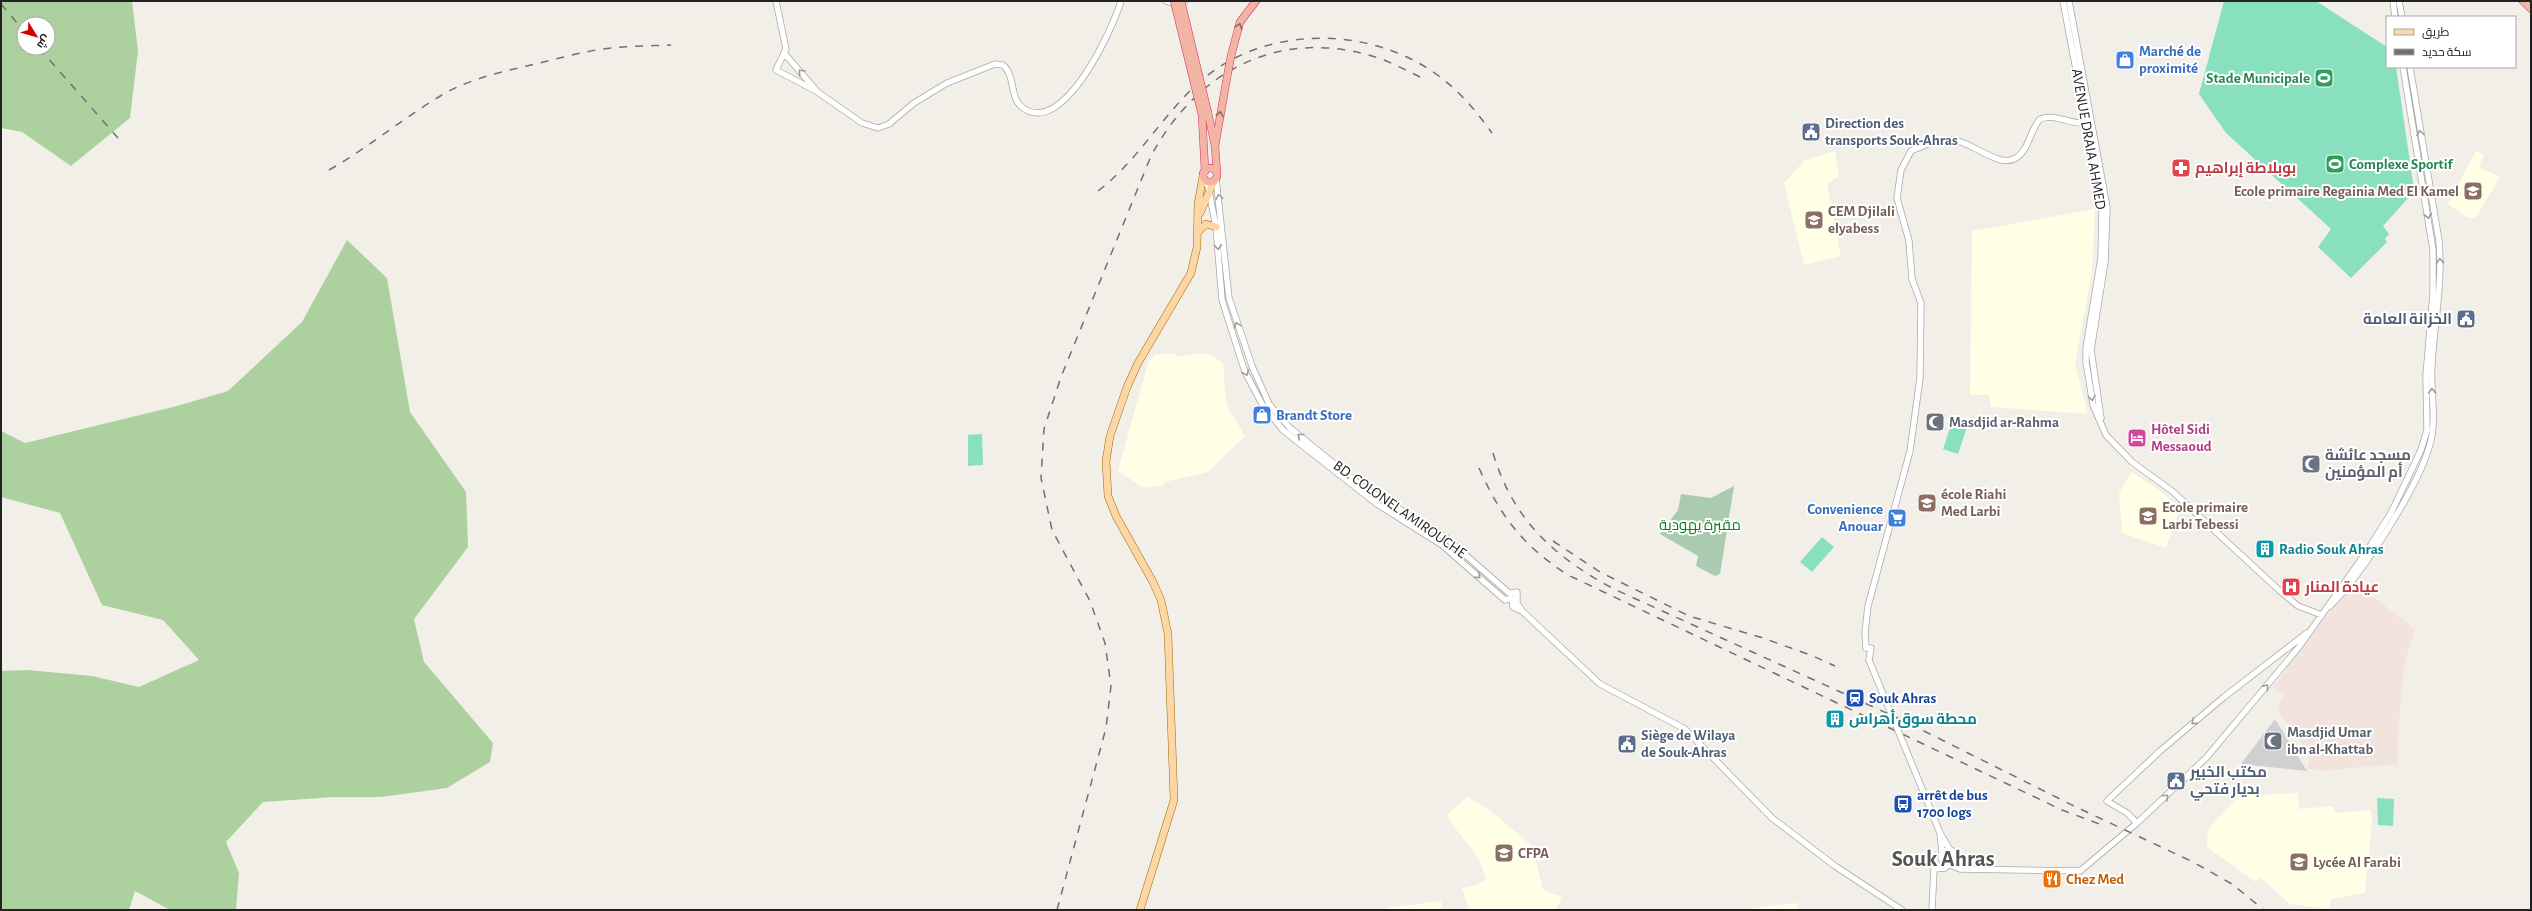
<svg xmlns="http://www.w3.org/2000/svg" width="2532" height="911" font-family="'Alegreya Sans',Cairo,sans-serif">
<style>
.education{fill:#ffffe5}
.religious{fill:#d0d0d0}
.military{fill:#f3e3dd}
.forest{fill:#add19e;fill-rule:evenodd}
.cemetery{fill:#aacbaf}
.pitch{fill:#88e0be}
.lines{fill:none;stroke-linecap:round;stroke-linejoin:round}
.tertiary-casing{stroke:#a9a9a9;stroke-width:7}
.primary-casing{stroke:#a06b00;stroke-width:8}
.trunk-casing{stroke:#dc2a67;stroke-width:8}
.tertiary{stroke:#fff;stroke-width:5.5}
.primary{stroke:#fcd6a4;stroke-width:7}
.trunk{stroke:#f2b4a3;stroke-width:7}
.rail{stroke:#707070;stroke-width:1.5;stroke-dasharray:8 8;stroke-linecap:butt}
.tertiary-bridge-casing{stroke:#a9a9a9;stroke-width:7;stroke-linecap:butt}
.trunk-bridge-casing{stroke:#dc2a67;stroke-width:8;stroke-linecap:butt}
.tertiary-bridge{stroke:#fff;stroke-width:5.5}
.trunk-bridge{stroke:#f2b4a3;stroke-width:7}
.oneway{stroke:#8a6b62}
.oneway2{stroke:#9c9c9c}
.labels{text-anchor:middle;stroke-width:4;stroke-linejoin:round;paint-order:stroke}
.shop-label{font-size:15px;font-weight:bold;fill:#366cbe;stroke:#fff;text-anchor:start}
.leisure-label{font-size:15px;font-weight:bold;fill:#27864d;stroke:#fff;text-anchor:end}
.service-label{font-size:15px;font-weight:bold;fill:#4e5e75;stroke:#fff;text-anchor:start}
.street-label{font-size:15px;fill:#222;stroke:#fff}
.health-label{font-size:15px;font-weight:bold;fill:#be3a42;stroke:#fff;text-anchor:start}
.education-label{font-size:15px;font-weight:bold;fill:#785e54;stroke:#fff;text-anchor:start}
.worship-label{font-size:15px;font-weight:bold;fill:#5b616d;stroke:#fff;text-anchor:start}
.hotel-label{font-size:15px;font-weight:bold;fill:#b23c85;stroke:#fff;text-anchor:start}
.park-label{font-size:15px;fill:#0c8416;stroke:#fff}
.culture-label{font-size:15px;font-weight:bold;fill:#0d838f;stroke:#fff;text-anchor:start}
.transit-label{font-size:15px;font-weight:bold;fill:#164399;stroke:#fff;text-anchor:start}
.food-label{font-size:15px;font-weight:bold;fill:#c56008;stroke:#fff;text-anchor:start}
.town-label{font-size:23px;font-weight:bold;fill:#555;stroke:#fff}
</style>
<rect width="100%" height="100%" fill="#f2efe9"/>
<path class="education" d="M 1835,151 L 1839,176 L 1827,184 L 1841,256 L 1804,265 L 1784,183 L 1805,160 Z
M 2476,151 L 2484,155 L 2479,167 L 2500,177 L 2476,217 L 2468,218 L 2448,204 Z
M 2095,209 L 2092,272 L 2075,364 L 2088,414 L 1991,407 L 1989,395 L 1970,395 L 1972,231 Z
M 1202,353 L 1211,355 L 1223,363 L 1226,404 L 1245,436 L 1208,472 L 1165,482 L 1164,485 L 1144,488 L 1118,471 L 1149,360 L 1156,354 L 1175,354 L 1176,357 Z
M 2132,472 L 2159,490 L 2180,508 L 2166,548 L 2122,533 L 2119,493 Z
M 2298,793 L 2299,809 L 2333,806 L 2335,813 L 2371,810 L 2372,820 L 2365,893 L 2331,899 L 2329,909 L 2290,904 L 2260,877 L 2256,882 L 2207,847 L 2208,829 L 2239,796 Z
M 1468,796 L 1497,816 L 1532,846 L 1543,890 L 1562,897 L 1555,910 L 1469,910 L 1462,888 L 1476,885 L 1486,879 L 1479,859 L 1446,816 Z
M 1441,901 L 1442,910 L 1386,910 L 1387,908 Z
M 1797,903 L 1797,910 L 1752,910 L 1752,908 Z"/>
<path class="religious" d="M 2275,719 L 2307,771 L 2241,764 Z"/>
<path class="military" d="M 2353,581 L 2415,629 L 2404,667 L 2398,736 L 2398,764 L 2321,771 L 2308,769 L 2310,755 L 2277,710 L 2284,696 L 2273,687 Z"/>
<path class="forest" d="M 1,1 L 132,1 L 138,51 L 130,118 L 71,166 L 22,132 L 1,128 ZM 24,24 L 48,24 L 48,48 L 24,48 Z
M 347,240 L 387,278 L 410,412 L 466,492 L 468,547 L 414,619 L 424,662 L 493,743 L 490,762 L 447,788 L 381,797 L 334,797 L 263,802 L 226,842 L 239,873 L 236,910 L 170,910 L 135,891 L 129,910 L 1,910 L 1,671 L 27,670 L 92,676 L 139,687 L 199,660 L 163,620 L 102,605 L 60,513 L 1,497 L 1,431 L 25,443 L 177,406 L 228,391 L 302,322 Z"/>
<path class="cemetery" d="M 1734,486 L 1720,574 L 1715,576 L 1696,566 L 1698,556 L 1660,534 L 1678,510 L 1681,494 L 1711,498 Z"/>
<path class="pitch" d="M 2224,1 L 2316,1 L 2387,47 L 2387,67 L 2396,67 L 2415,196 L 2409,197 L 2383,226 L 2389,234 L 2385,239 L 2387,242 L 2351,278 L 2318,247 L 2331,229 L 2226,133 L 2199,94 Z
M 1953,419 L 1968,424 L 1958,454 L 1943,449 Z
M 982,434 L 983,465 L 968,466 L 968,435 Z
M 1822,537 L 1834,547 L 1812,572 L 1800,562 Z
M 2377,798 L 2394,799 L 2393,826 L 2378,825 Z"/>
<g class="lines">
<defs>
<path id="tertiary" d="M 776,1 L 786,49 L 776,70 L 816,91 L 862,123 L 878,128 L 889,124 L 914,103 L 947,83 L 995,64 L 1003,65 C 1016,76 1009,98 1023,108 C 1064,137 1113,28 1121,1
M 1166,1 L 1175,4 L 1185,1
M 2063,1 L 2102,207 L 2101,258 L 2086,348 L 2086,362 L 2093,405 L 2106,435 L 2132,462 L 2172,491 L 2280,591 L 2298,606 L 2322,615
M 2069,1 L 2107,207 L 2105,262 L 2091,350 L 2101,418
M 2393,1 L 2395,17
M 2399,1 L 2402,17
M 784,53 L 816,90
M 1216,178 L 1229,298 L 1252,366 L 1269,404 L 1290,428 L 1360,485 L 1445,537 L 1509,593 L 1517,592 L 1517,603 L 1522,611 L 1600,684 L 1685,729 L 1772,818 L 1835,866 L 1902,910
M 1207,181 L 1216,227 L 1222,300 L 1245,372 L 1262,404 L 1283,430 L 1298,442 L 1377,504 L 1442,545 L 1505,600 L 1512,598 L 1513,607 L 1522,611
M 2330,606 C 2362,574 2425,479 2432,435 C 2436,412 2430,388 2432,365 C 2434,323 2443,283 2439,241 L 2410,67
M 1869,660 L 1871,648 L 1866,648 L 1865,632 L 1868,606 L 1910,451 L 1920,378 L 1921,303 L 1912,279 L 1909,241 L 1897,198 L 1901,170 L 1911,151 C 1924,145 1938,139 1953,140 C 1971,141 1999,169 2016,158 C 2029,150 2030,130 2040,119 C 2056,113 2070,125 2086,123
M 1923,791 L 1940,833 L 1950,850
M 2137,823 L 2127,813 L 2107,801 L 2160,751 L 2224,697 L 2307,633
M 1940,833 L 1942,852
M 1964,869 L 1953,851 L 1947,849 L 1942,852 L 1941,858 L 1943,862 L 1960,869 L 2080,871 L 2137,823 L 2206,758 L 2299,647 L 2367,551 L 2391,513 L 2421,450 L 2427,430 L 2426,375 L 2433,294 L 2433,250 L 2403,67
M 1932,910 L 1934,869 L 1945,868 L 1949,864"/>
<path id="primary" d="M 1200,213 L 1214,181
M 1197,233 L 1206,224 L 1216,227
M 1140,910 L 1174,800 L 1168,634 L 1161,600 L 1153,582 L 1116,516 L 1108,496 L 1106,461 L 1110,436 L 1127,387 L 1138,363 L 1191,273 L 1197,247 L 1198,204 L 1203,176"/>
<path id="trunk" d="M 2523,1 L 2531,9
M 1231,56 L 1240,22 L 1256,1
M 1208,113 L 1215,146 L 1217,173
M 1202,115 L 1205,171
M 1215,146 L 1226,83
M1203 175a7 7 0 1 1 14 0a7 7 0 1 1-14 0Z"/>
</defs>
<use href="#tertiary" class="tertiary-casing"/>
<use href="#primary" class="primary-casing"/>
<use href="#trunk" class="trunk-casing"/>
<use href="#tertiary" class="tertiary"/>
<use href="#primary" class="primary"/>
<use href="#trunk" class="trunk"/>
<path class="rail" d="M 1,4 L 24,31
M 39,48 L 118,138
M 329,170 C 368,148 403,118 442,95 C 469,79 501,72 531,65 C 552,60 574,54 596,50 C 621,46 646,46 671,45
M 1098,191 C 1139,160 1163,113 1203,79 C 1267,25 1369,26 1436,74 C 1459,90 1476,111 1492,133
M 1493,453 C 1513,520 1554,557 1614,589 L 1902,720 L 2074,806 L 2193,862 L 2232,884 L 2264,910
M 1479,468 C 1501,517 1522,545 1568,575 L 2062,810 L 2102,825
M 1553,541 L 1600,572 L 1689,616 L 1763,638 L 1813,656 L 1835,666
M 1057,910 L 1106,728 L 1111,686 L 1105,643 L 1090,601 L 1052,530 L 1041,478 L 1044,429 L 1061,377 L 1151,156 C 1196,72 1277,28 1372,56 C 1389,61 1406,70 1422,78"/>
<defs>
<path id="tertiary-bridge" d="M 1869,660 L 1923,791"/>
<path id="trunk-bridge" d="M 1174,1 L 1202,115
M 1181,1 L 1208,113
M 1226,83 L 1231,56"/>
</defs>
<use href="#tertiary-bridge" class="tertiary-bridge-casing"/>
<use href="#trunk-bridge" class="trunk-bridge-casing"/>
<use href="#tertiary-bridge" class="tertiary-bridge"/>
<use href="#trunk-bridge" class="trunk-bridge"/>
</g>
<defs><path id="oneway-chevron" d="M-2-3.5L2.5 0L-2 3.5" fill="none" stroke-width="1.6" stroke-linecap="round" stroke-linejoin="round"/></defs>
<g class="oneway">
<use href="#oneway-chevron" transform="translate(1239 26) rotate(-72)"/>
<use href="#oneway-chevron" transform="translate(1220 114) rotate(-80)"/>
</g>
<g class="oneway2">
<use href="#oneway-chevron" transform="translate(801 72) rotate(-133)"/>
<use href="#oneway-chevron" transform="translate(2420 133) rotate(-99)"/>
<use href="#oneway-chevron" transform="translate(1219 197) rotate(-99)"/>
<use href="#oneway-chevron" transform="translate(2428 216) rotate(80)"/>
<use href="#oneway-chevron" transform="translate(1218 247) rotate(86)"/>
<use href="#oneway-chevron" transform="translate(2440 261) rotate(-92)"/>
<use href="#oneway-chevron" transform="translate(1237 325) rotate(-110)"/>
<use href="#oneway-chevron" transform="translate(1246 373) rotate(68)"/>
<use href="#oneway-chevron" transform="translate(2432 391) rotate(-92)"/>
<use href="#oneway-chevron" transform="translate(2092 398) rotate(79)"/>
<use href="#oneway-chevron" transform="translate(1300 436) rotate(-141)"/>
<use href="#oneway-chevron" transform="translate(1478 576) rotate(42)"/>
<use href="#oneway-chevron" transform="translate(2266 687) rotate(-50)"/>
<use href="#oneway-chevron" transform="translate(2194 722) rotate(140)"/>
<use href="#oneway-chevron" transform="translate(2166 797) rotate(-43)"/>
</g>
<defs>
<symbol id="shop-square" viewBox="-11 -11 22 22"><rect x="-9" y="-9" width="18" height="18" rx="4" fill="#3f7fe0" stroke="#fff"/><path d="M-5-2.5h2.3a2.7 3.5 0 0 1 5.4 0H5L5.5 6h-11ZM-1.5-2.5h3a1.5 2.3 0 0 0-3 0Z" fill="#fff"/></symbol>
<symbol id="stadium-square" viewBox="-11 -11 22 22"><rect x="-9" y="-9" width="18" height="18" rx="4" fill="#2e9e5b" stroke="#fff"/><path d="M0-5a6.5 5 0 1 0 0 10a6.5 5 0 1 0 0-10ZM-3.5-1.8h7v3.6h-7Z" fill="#fff"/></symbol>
<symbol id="civic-square" viewBox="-11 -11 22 22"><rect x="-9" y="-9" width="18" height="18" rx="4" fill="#5c6f8a" stroke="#fff"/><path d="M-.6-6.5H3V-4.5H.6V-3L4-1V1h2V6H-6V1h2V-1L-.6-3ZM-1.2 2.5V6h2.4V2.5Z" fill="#fff"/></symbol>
<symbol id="pharmacy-square" viewBox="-11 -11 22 22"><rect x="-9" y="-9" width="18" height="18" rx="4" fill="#e0444e" stroke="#fff"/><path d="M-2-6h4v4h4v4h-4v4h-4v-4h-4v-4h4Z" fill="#fff"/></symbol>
<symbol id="school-square" viewBox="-11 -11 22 22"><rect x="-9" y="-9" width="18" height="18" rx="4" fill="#8d6e63" stroke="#fff"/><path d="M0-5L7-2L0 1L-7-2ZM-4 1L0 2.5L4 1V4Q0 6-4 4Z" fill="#fff"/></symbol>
<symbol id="mosque-square" viewBox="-11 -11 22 22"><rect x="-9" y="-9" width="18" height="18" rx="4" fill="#6b7280" stroke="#fff"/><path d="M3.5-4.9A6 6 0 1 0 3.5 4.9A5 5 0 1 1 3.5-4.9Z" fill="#fff"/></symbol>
<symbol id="hotel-square" viewBox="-11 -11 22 22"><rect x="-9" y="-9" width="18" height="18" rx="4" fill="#d1479c" stroke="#fff"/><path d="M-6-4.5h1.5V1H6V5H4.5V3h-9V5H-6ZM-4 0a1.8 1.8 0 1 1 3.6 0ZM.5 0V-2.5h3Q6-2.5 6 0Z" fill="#fff"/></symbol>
<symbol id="supermarket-square" viewBox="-11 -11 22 22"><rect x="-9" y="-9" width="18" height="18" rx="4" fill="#3f7fe0" stroke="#fff"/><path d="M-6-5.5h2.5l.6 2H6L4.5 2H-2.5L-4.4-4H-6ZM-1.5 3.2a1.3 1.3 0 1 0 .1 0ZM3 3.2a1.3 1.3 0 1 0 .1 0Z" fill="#fff"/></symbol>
<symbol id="building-square" viewBox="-11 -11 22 22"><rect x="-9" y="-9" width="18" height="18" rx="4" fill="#0f9aa8" stroke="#fff"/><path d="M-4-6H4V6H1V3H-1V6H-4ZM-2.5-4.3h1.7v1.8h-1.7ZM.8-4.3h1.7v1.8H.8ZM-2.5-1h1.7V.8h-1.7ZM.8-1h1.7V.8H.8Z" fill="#fff"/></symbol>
<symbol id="hospital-square" viewBox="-11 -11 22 22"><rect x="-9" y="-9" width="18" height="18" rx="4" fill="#e0444e" stroke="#fff"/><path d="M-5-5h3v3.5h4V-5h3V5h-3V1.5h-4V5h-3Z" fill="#fff"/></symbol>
<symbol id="station-square" viewBox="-11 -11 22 22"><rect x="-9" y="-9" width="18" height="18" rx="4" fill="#1a4fb4" stroke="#fff"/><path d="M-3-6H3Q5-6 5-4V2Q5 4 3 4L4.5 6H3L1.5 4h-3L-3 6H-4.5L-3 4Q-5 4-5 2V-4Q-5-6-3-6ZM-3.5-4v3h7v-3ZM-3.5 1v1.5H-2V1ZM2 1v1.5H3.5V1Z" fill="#fff"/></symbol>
<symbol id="bus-square" viewBox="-11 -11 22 22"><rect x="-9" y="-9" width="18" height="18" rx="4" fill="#1a4fb4" stroke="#fff"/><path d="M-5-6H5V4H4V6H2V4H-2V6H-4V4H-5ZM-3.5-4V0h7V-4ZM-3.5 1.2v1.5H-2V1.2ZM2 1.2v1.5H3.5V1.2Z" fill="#fff"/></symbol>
<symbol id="university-square" viewBox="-11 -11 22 22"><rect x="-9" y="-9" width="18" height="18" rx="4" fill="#8d6e63" stroke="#fff"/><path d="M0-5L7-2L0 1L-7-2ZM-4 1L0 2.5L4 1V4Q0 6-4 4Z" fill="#fff"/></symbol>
<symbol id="restaurant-square" viewBox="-11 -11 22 22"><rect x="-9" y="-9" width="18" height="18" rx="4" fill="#e8710a" stroke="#fff"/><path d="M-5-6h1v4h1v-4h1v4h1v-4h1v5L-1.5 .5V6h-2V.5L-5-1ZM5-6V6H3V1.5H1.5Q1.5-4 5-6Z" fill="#fff"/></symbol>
</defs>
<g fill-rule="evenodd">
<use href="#shop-square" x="2114" y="49" width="22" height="22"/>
<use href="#stadium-square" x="2313" y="67" width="22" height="22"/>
<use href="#civic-square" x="1800" y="121" width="22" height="22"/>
<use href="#stadium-square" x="2324" y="153" width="22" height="22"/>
<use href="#pharmacy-square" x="2170" y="157" width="22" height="22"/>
<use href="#school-square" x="2462" y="180" width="22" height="22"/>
<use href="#school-square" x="1803" y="209" width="22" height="22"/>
<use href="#civic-square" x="2455" y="308" width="22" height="22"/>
<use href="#shop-square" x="1251" y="404" width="22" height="22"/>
<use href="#mosque-square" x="1924" y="411" width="22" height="22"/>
<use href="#hotel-square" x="2126" y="427" width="22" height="22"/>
<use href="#mosque-square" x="2300" y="453" width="22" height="22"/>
<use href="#school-square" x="1916" y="492" width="22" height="22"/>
<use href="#school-square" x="2137" y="505" width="22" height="22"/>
<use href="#supermarket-square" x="1886" y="507" width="22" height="22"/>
<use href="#building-square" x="2254" y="538" width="22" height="22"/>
<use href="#hospital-square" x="2280" y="576" width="22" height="22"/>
<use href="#station-square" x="1844" y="687" width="22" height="22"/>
<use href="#building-square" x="1824" y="708" width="22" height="22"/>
<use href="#mosque-square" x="2262" y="730" width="22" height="22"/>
<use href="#civic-square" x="1616" y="733" width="22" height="22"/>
<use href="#civic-square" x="2165" y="770" width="22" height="22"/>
<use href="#bus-square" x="1892" y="793" width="22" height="22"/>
<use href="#university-square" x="1493" y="842" width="22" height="22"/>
<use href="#school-square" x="2288" y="851" width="22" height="22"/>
<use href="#restaurant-square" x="2041" y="868" width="22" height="22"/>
</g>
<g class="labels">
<g class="shop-label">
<text x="2139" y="56">Marché de<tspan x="2139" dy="17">proximité</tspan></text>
<text x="1276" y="420">Brandt Store</text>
<text x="1883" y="514" text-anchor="end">Convenience<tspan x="1883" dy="17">Anouar</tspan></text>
</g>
<g class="leisure-label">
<text x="2310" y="83">Stade Municipale</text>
<text x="2349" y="169" text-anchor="start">Complexe Sportif</text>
</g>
<g class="service-label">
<text x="1825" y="128">Direction des<tspan x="1825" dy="17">transports Souk-Ahras</tspan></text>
<text x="2452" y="324" text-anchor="end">الخزانة العامة</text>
<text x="1641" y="740">Siège de Wilaya<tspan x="1641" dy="17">de Souk-Ahras</tspan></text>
<text x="2190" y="777">مكتب الخبير<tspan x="2190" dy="17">بديار فتحي</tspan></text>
</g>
<g class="street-label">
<text transform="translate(2089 139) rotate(80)" y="5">AVENUE DRAIA AHMED</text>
<text transform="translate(1400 509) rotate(35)" y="5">BD. COLONEL AMIROUCHE</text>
</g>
<g class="health-label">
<text x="2195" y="173">بوبلاطة إبراهيم</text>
<text x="2305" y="592">عيادة المنار</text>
</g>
<g class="education-label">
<text x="2459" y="196" text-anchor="end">Ecole primaire Regainia Med El Kamel</text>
<text x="1828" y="216">CEM Djilali<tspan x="1828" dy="17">elyabess</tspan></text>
<text x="1941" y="499">école Riahi<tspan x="1941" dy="17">Med Larbi</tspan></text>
<text x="2162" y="512">Ecole primaire<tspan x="2162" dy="17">Larbi Tebessi</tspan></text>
<text x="1518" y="858">CFPA</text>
<text x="2313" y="867">Lycée Al Farabi</text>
</g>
<g class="worship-label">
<text x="1949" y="427">Masdjid ar-Rahma</text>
<text x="2325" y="460">مسجد عائشة<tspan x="2325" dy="17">أم المؤمنين</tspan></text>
<text x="2287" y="737">Masdjid Umar<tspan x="2287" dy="17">ibn al-Khattab</tspan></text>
</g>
<g class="hotel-label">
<text x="2151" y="434">Hôtel Sidi<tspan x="2151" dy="17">Messaoud</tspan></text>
</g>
<g class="park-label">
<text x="1700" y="530">مقبرة يهودية</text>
</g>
<g class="culture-label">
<text x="2279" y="554">Radio Souk Ahras</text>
<text x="1849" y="724">محطة سوق أهراس</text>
</g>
<g class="transit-label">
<text x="1869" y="703">Souk Ahras</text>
<text x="1917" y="800">arrêt de bus<tspan x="1917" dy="17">1700 logs</tspan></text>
</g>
<g class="food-label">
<text x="2066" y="884">Chez Med</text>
</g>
<g class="town-label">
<text x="1943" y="866">Souk Ahras</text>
</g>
</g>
<rect width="2532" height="911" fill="none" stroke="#222222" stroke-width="4"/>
<rect x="2386" y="16" width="130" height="52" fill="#ffffff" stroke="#a7a7a7"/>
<rect x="2394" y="29" width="20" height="6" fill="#fcd6a4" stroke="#a7a7a7"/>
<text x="2422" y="36" font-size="12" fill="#222222">طريق</text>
<rect x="2394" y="49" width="20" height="6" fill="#707070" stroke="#a7a7a7"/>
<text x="2422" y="56" font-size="12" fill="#222222">سكة حديد</text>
<g transform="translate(36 36) rotate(127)"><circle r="19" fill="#ffffff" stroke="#a7a7a7"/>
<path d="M0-3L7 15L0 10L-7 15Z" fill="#d40000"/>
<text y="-6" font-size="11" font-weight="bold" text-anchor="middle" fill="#222222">ش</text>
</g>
</svg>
